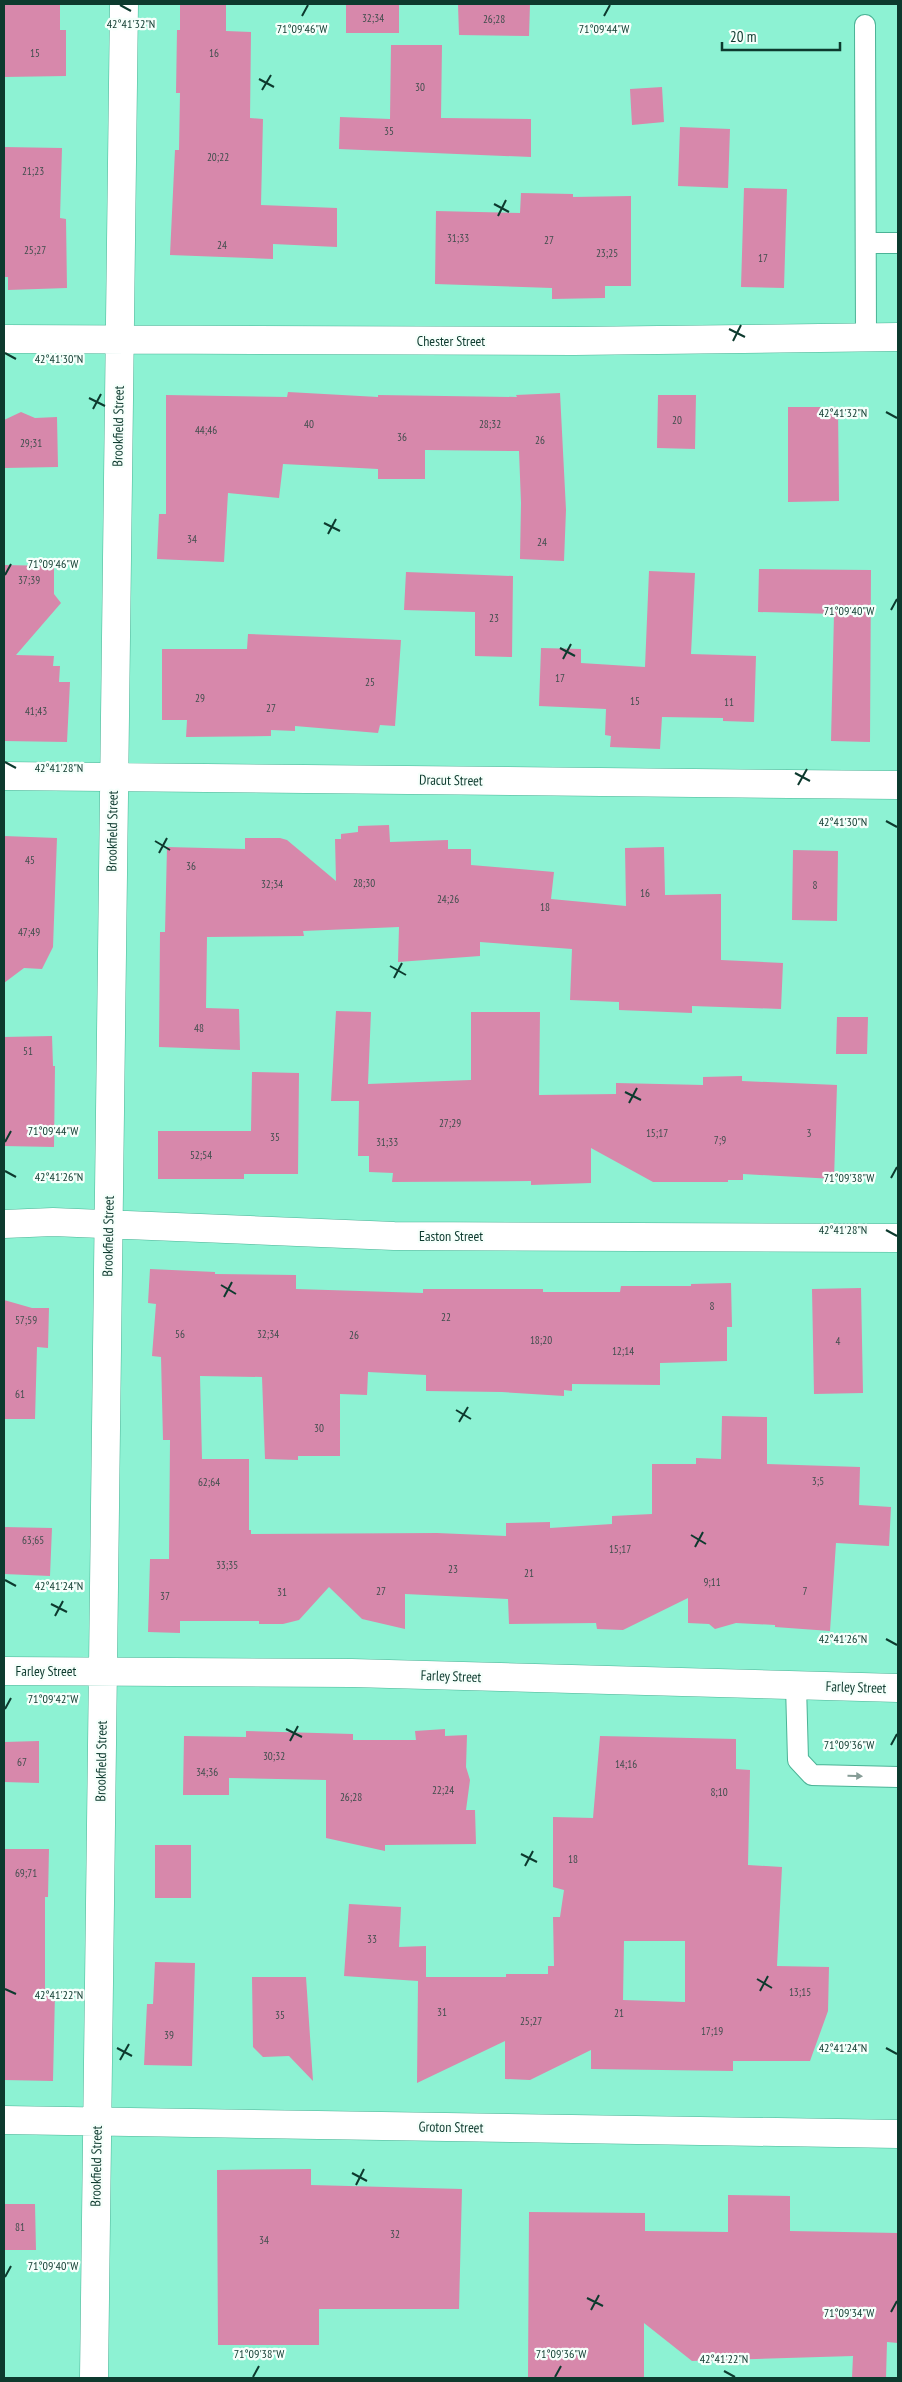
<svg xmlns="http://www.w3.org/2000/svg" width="902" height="2382" font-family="'PT Sans Narrow',sans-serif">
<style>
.building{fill:#d788ab;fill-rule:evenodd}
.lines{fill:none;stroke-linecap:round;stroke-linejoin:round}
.service-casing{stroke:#4bb396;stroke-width:22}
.minor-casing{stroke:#4bb396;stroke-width:29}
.service{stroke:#fff;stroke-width:20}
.minor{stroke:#fff;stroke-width:28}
.oneway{fill:#869c96}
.ticks{fill:none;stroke:#0d3a2e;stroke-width:2}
.labels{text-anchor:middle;stroke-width:4.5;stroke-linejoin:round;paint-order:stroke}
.number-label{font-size:11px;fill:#404e4d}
.street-label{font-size:14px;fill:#0d3a2e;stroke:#f6fffb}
.ticks-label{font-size:12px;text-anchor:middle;fill:#0d3a2e;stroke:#f6fffb;stroke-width:4.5;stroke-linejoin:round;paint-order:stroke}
</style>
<rect width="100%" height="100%" fill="#8df2d3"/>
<path class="building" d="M 4,4 L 60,4 L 60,30 L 66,30 L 66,76 L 4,77 Z
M 180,4 L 226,4 L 226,31 L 251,32 L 250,118 L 263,119 L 261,205 L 337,208 L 337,247 L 273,244 L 273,259 L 170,255 L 175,150 L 179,150 L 180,93 L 176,93 L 177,30 L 180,30 Z
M 346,4 L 399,4 L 399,33 L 346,33 Z
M 458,4 L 530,4 L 529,36 L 459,35 Z
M 391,45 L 442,45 L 441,118 L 531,119 L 531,157 L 339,149 L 340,117 L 390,119 Z
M 662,87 L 664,122 L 632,125 L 630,89 Z
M 680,127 L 730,129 L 728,188 L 678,186 Z
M 4,147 L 62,148 L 60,218 L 66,219 L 67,288 L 8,290 L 8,277 L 4,277 Z
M 744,188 L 787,189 L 784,288 L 741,287 Z
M 521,193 L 573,194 L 573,197 L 631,196 L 631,286 L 605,286 L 605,298 L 552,299 L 552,288 L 435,284 L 436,211 L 520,213 Z
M 288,392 L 378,397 L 378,395 L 517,397 L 516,395 L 560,393 L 566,510 L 564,561 L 520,559 L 521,503 L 519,451 L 425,450 L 425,479 L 378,479 L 378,469 L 283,464 L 279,498 L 228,493 L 224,562 L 157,559 L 159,514 L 166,514 L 166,395 L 287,397 Z
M 658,395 L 696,395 L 695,449 L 657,448 Z
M 788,407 L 838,407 L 839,501 L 788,502 Z
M 21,412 L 35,418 L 57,417 L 58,467 L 4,468 L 4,420 Z
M 4,565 L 54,566 L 54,594 L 61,603 L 16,655 L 54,656 L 53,666 L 60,666 L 59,682 L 70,682 L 67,742 L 4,741 Z
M 759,569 L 871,570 L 870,742 L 831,741 L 834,614 L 758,612 Z
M 649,571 L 695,573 L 691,654 L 756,656 L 754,722 L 723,721 L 723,718 L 662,717 L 660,749 L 610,747 L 611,736 L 605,735 L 606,709 L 539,706 L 541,648 L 581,649 L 581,663 L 645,667 Z
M 406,572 L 513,576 L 512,657 L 475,656 L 475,612 L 404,610 Z
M 248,634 L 401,640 L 395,726 L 380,725 L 378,733 L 295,726 L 295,731 L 271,730 L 271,736 L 186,737 L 187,720 L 162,720 L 162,649 L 247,649 Z
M 389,825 L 390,842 L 448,840 L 448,849 L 471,849 L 471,865 L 554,872 L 551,899 L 626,906 L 625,848 L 664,847 L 665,895 L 721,894 L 721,960 L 783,963 L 781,1009 L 692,1006 L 692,1013 L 619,1010 L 619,1002 L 570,1000 L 572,949 L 480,942 L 480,956 L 398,962 L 399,927 L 303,931 L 304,936 L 207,937 L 206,1008 L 239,1009 L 240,1050 L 159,1047 L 160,932 L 165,932 L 167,847 L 245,849 L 245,838 L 280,838 L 287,840 L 336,881 L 335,839 L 341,839 L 341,834 L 358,832 L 358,826 Z
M 4,836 L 57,838 L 53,947 L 42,969 L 24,968 L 4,983 Z
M 793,850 L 838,851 L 837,921 L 792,920 Z
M 336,1011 L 371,1012 L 368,1084 L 471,1080 L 471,1012 L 540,1012 L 539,1095 L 616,1094 L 616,1083 L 703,1085 L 703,1077 L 742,1076 L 742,1081 L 837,1085 L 834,1179 L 743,1174 L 743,1180 L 728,1180 L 728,1182 L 653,1182 L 591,1148 L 591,1183 L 531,1185 L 531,1181 L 392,1182 L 393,1173 L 369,1172 L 369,1156 L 358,1156 L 359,1101 L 331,1101 Z
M 837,1017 L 868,1017 L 867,1054 L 836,1054 Z
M 52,1036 L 53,1066 L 55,1066 L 54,1147 L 4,1146 L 4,1037 Z
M 252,1072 L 299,1073 L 298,1174 L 244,1174 L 244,1179 L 158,1179 L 158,1131 L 251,1131 Z
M 150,1269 L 215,1272 L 215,1274 L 296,1275 L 296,1289 L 423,1293 L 423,1289 L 543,1289 L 543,1292 L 620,1292 L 621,1286 L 691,1286 L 691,1284 L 731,1283 L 732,1327 L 727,1327 L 727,1361 L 660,1363 L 660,1385 L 572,1384 L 572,1391 L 564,1390 L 564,1396 L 502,1392 L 426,1391 L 426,1375 L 368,1372 L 367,1395 L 340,1394 L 340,1456 L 298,1456 L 298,1460 L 265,1459 L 262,1377 L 200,1376 L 202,1459 L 249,1459 L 249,1530 L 251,1530 L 251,1534 L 437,1533 L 506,1536 L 506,1523 L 550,1522 L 550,1528 L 612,1524 L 612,1516 L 652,1514 L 652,1464 L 696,1464 L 696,1458 L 721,1459 L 722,1416 L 767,1417 L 767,1464 L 860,1467 L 859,1505 L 891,1507 L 889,1546 L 836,1543 L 830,1631 L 775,1627 L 775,1625 L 736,1623 L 715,1629 L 709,1624 L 688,1623 L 688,1598 L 623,1630 L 597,1629 L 596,1623 L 509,1624 L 508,1599 L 405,1594 L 405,1629 L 362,1619 L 329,1587 L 299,1620 L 283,1624 L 259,1624 L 259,1621 L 180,1621 L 180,1633 L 148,1632 L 150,1559 L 169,1559 L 170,1440 L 163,1440 L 161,1357 L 152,1356 L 156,1304 L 148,1303 Z
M 861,1288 L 863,1393 L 814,1394 L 812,1289 Z
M 4,1300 L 32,1308 L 49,1308 L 48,1348 L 37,1347 L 35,1419 L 4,1419 Z
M 4,1527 L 52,1528 L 50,1576 L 4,1574 Z
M 445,1729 L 445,1736 L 467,1735 L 466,1767 L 470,1780 L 466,1810 L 475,1810 L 476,1844 L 385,1845 L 385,1851 L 326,1838 L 326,1780 L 229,1778 L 229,1795 L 183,1795 L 184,1736 L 246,1737 L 246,1731 L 353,1734 L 353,1740 L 416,1740 L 415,1731 Z
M 600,1736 L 736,1739 L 736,1769 L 750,1770 L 748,1865 L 782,1867 L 777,1966 L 829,1967 L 828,2011 L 810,2061 L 733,2061 L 733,2071 L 591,2069 L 591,2050 L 530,2080 L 505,2079 L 505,2041 L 417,2083 L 418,1981 L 344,1976 L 349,1904 L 401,1907 L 399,1947 L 426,1946 L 426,1977 L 506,1977 L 506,1974 L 548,1974 L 548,1966 L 554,1966 L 553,1917 L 560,1917 L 564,1890 L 553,1887 L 553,1817 L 593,1818 ZM 624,1941 L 685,1941 L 685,2002 L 623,2000 Z
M 39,1741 L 39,1783 L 4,1782 L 4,1742 Z
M 155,1845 L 191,1845 L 191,1898 L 155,1898 Z
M 4,1849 L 49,1849 L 48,1897 L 45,1897 L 45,1992 L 55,1993 L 53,2081 L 4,2080 Z
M 155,1962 L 195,1963 L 192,2066 L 144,2065 L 147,2004 L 153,2004 Z
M 252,1977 L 306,1977 L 313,2081 L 289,2056 L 263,2057 L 253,2047 Z
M 311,2169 L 311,2185 L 462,2189 L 459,2309 L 319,2309 L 319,2345 L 218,2345 L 217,2170 Z
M 728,2195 L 790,2196 L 790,2231 L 898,2233 L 898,2343 L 887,2342 L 886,2378 L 852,2378 L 853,2356 L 692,2361 L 644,2323 L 644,2378 L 528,2378 L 529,2212 L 645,2213 L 645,2231 L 728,2232 Z
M 4,2204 L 35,2204 L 36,2250 L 4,2250 Z"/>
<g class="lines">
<defs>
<path id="service" d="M 865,25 L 866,338
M 866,243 L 898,243
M 796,1685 L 798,1760 L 812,1775 L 898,1777"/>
<path id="minor" d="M 4,339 L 574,341 L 898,337
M 4,776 L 898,785
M 4,1224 L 53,1222 L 394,1236 L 898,1238
M 4,1671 L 352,1673 L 898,1688
M 4,2120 L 898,2134
M 94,2378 L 124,4"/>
</defs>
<use href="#service" class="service-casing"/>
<use href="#minor" class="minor-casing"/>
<use href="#service" class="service"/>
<use href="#minor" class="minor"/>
</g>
<defs><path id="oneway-solid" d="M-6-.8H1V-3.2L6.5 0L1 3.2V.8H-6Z" transform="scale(1.25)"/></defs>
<use class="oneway" href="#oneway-solid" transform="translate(855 1776) rotate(1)"/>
<path class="ticks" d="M 120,5 L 131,11M 302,16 L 308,5M 604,16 L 610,5M 259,79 L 274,87M 262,90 L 271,75M 494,204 L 509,212M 498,216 L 506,200M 729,329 L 745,337M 733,341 L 741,325M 5,353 L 16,359M 89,398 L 105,406M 93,409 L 101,394M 886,412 L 897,418M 324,523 L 340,531M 328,534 L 336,519M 5,575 L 11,564M 891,610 L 897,599M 560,648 L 575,656M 563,659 L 571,644M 5,762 L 16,768M 795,773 L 810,781M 798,785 L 807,769M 886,821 L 897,827M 155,841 L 170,850M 159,853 L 167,838M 390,966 L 406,975M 394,978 L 402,963M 625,1092 L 641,1100M 629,1103 L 637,1088M 5,1142 L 11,1131M 5,1171 L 16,1177M 891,1178 L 897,1167M 886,1230 L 897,1236M 221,1285 L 236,1294M 224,1297 L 232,1282M 456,1410 L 471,1419M 459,1422 L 468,1407M 691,1535 L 706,1544M 695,1547 L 703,1532M 5,1580 L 16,1586M 51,1604 L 67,1612M 55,1616 L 63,1601M 886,1639 L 897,1645M 5,1709 L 11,1698M 286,1729 L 302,1737M 290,1741 L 298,1726M 891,1745 L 897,1734M 521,1854 L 537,1862M 525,1866 L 533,1851M 757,1979 L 772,1988M 5,1989 L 16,1994M 760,1991 L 768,1976M 117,2048 L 132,2056M 886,2048 L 897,2054M 120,2060 L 129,2044M 352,2173 L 367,2181M 356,2185 L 364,2169M 5,2277 L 11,2266M 587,2298 L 603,2306M 591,2310 L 599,2295M 891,2312 L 897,2301M 724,2371 L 735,2377M 253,2377 L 259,2366M 555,2377 L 561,2366"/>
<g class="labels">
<g class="number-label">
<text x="373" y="22">32;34</text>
<text x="494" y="23">26;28</text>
<text x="35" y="57">15</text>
<text x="214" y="57">16</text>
<text x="420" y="91">30</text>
<text x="389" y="135">35</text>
<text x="218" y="161">20;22</text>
<text x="33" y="175">21;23</text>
<text x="458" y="242">31;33</text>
<text x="549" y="244">27</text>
<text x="222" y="249">24</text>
<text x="35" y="254">25;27</text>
<text x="607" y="257">23;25</text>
<text x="763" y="262">17</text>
<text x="677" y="424">20</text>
<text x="309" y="428">40</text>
<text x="490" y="428">28;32</text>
<text x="206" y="434">44;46</text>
<text x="402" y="441">36</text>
<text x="540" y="444">26</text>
<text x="31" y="447">29;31</text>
<text x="192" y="543">34</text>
<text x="542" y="546">24</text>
<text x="29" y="584">37;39</text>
<text x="494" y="622">23</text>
<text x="560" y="682">17</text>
<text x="370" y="686">25</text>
<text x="200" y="702">29</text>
<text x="635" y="705">15</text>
<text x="729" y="706">11</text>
<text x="271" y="712">27</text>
<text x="36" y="715">41;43</text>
<text x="30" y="864">45</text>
<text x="191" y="870">36</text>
<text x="364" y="887">28;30</text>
<text x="272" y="888">32;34</text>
<text x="815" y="889">8</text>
<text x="645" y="897">16</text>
<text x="448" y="903">24;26</text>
<text x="545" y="911">18</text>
<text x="29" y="936">47;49</text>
<text x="199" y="1032">48</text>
<text x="28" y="1055">51</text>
<text x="450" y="1127">27;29</text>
<text x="657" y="1137">15;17</text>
<text x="809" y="1137">3</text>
<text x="275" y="1141">35</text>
<text x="720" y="1144">7;9</text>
<text x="387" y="1146">31;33</text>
<text x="201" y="1159">52;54</text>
<text x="712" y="1310">8</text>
<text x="446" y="1321">22</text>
<text x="26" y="1324">57;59</text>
<text x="180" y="1338">56</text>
<text x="268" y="1338">32;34</text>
<text x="354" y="1339">26</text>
<text x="541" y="1344">18;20</text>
<text x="838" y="1345">4</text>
<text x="623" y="1355">12;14</text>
<text x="20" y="1398">61</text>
<text x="319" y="1432">30</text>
<text x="818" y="1485">3;5</text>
<text x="209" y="1486">62;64</text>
<text x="33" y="1544">63;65</text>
<text x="620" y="1553">15;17</text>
<text x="227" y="1569">33;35</text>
<text x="453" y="1573">23</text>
<text x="529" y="1577">21</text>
<text x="712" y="1586">9;11</text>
<text x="381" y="1595">27</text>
<text x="805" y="1595">7</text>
<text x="282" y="1596">31</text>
<text x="165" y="1600">37</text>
<text x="274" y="1760">30;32</text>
<text x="22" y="1766">67</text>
<text x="626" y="1768">14;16</text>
<text x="207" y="1776">34;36</text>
<text x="443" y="1794">22;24</text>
<text x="719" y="1796">8;10</text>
<text x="351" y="1801">26;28</text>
<text x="573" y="1863">18</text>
<text x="26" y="1877">69;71</text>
<text x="372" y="1943">33</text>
<text x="800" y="1996">13;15</text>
<text x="442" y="2016">31</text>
<text x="619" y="2017">21</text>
<text x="280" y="2019">35</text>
<text x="531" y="2025">25;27</text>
<text x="712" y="2035">17;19</text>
<text x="169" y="2039">39</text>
<text x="20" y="2231">81</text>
<text x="395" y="2238">32</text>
<text x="264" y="2244">34</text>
</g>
<g class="street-label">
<text x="451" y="346">Chester Street</text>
<text transform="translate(118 426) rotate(-89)" y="5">Brookfield Street</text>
<text transform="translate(451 780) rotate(1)" y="5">Dracut Street</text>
<text transform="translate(112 831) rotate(-89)" y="5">Brookfield Street</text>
<text transform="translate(108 1236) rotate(-89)" y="5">Brookfield Street</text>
<text x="451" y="1241">Easton Street</text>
<text x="46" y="1676">Farley Street</text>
<text transform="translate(451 1676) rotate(2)" y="5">Farley Street</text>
<text transform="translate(856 1687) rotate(2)" y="5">Farley Street</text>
<text transform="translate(101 1761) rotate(-89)" y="5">Brookfield Street</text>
<text transform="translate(451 2127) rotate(1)" y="5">Groton Street</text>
<text transform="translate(96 2166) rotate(-89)" y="5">Brookfield Street</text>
</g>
</g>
<g class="ticks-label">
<text x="131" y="28">42°41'32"N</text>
<text x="302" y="33">71°09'46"W</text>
<text x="604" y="33">71°09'44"W</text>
<text x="59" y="363">42°41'30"N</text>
<text x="843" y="417">42°41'32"N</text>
<text x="53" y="568">71°09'46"W</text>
<text x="849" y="615">71°09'40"W</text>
<text x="59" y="772">42°41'28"N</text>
<text x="843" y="826">42°41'30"N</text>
<text x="53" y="1135">71°09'44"W</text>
<text x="59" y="1181">42°41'26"N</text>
<text x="849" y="1182">71°09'38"W</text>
<text x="843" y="1234">42°41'28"N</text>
<text x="59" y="1590">42°41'24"N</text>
<text x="843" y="1643">42°41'26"N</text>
<text x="53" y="1703">71°09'42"W</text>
<text x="849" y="1749">71°09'36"W</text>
<text x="59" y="1999">42°41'22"N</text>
<text x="843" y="2052">42°41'24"N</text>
<text x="53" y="2270">71°09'40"W</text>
<text x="849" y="2317">71°09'34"W</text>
<text x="259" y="2358">71°09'38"W</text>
<text x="561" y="2358">71°09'36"W</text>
<text x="724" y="2363">42°41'22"N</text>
</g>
<rect width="902" height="2382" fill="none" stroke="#0d3a2e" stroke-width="10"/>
<path d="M722 42v8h118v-8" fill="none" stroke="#0d3a2e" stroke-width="2.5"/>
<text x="730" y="42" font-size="15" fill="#0d3a2e" stroke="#f6fffb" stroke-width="4" paint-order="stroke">20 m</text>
</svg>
